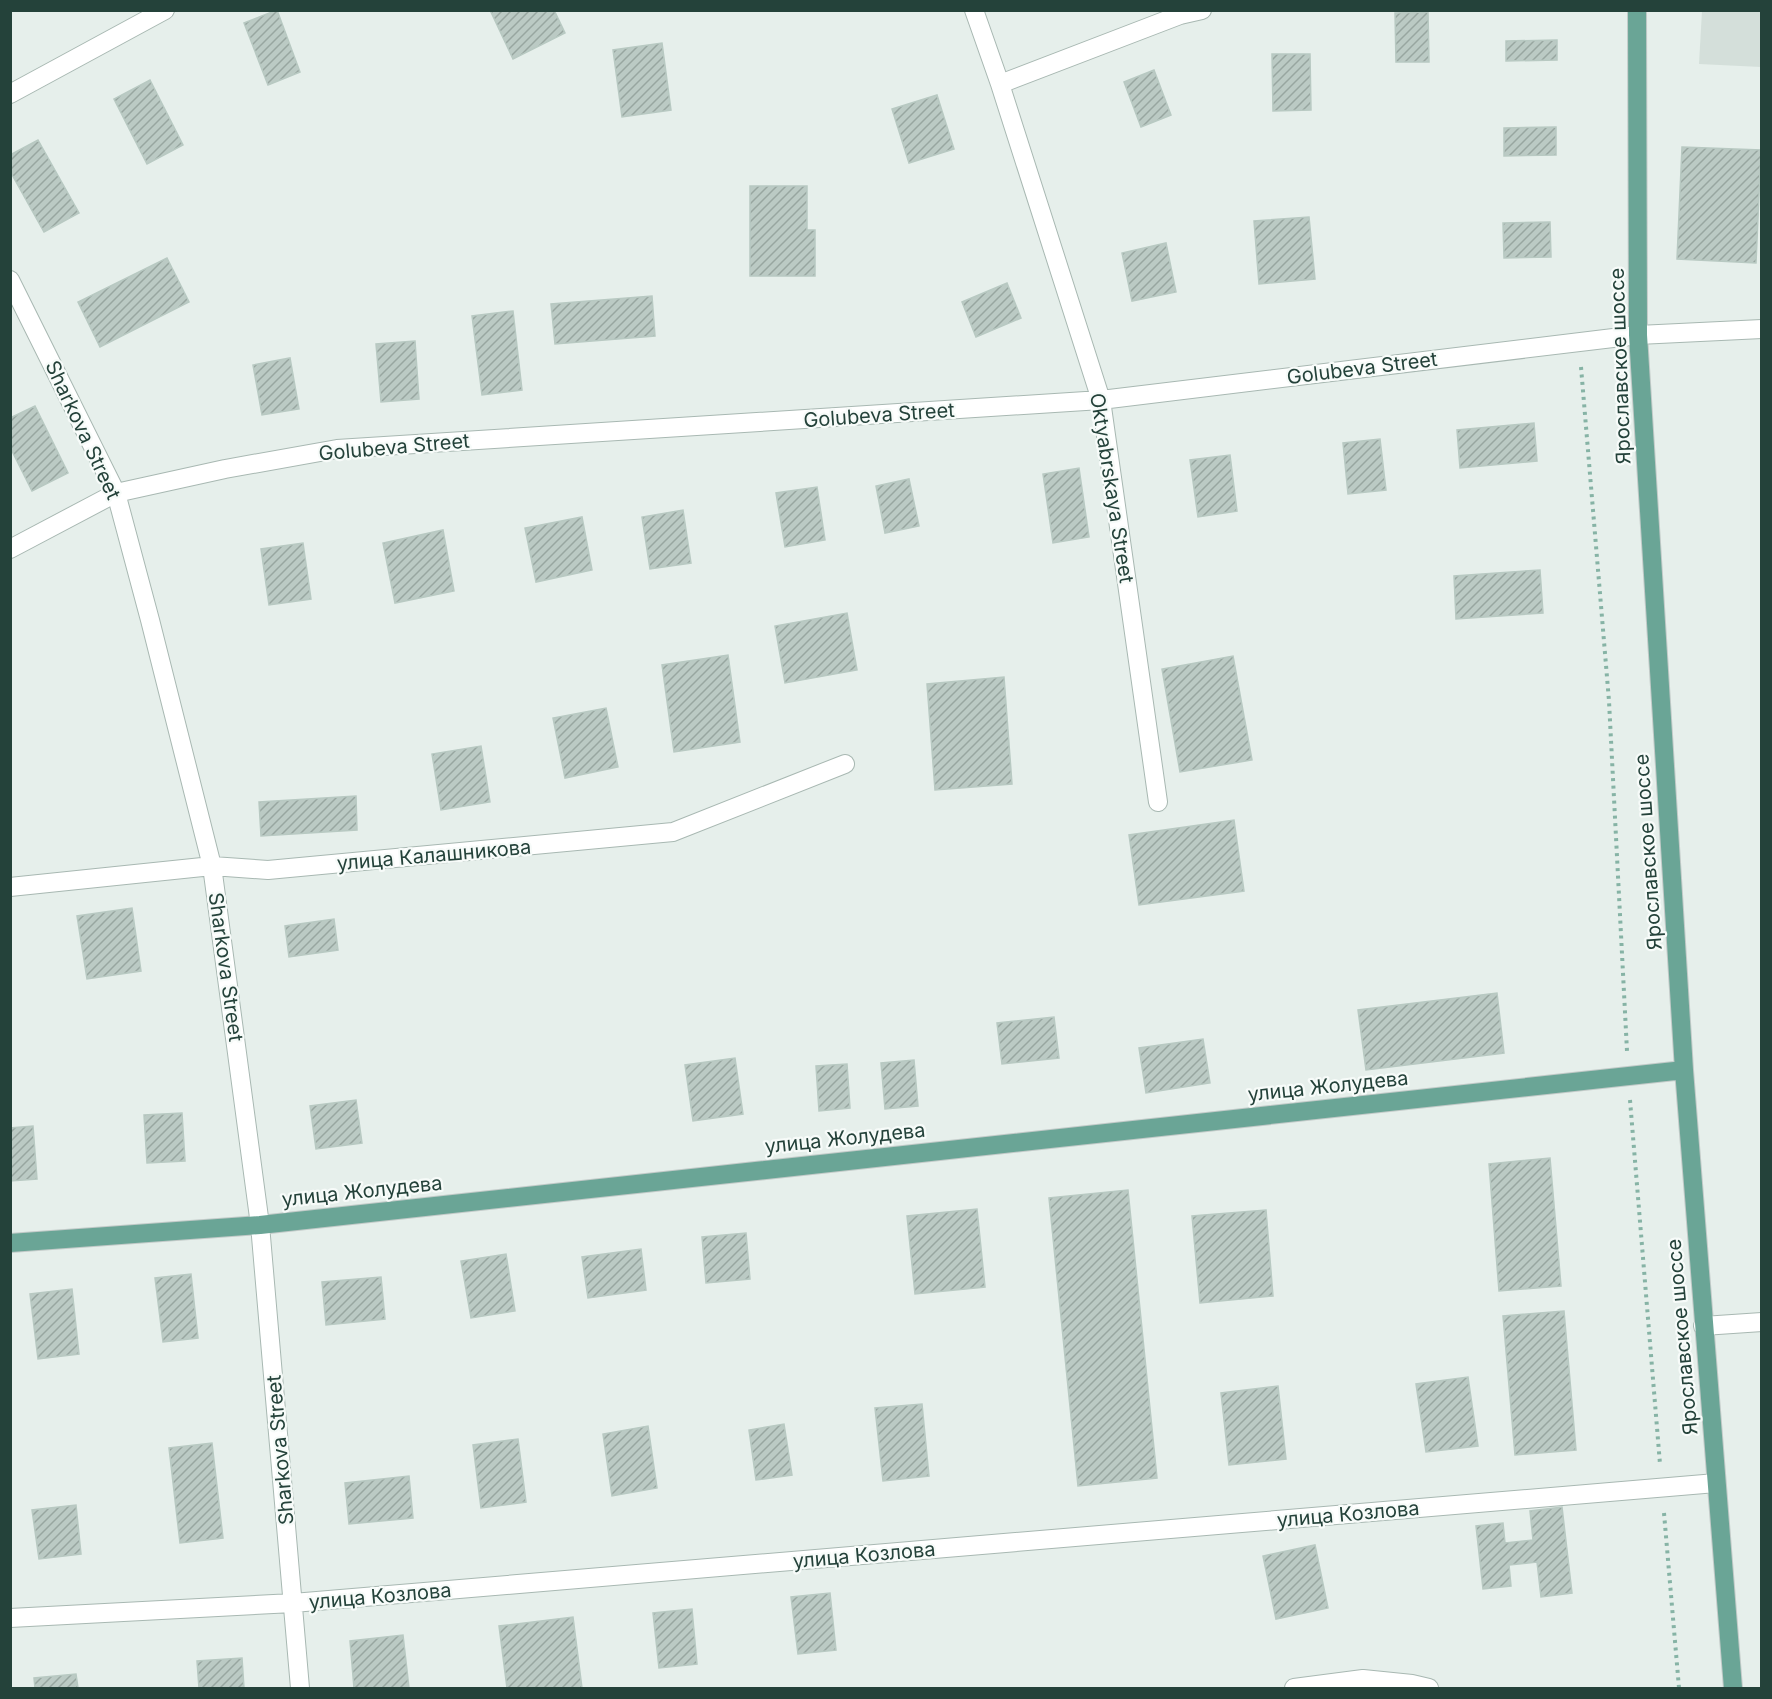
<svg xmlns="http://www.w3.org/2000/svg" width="1772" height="1699" font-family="Inter,sans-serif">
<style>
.built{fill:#d4dfda}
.building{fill:url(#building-hatch);stroke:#b8c9c2;stroke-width:1.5}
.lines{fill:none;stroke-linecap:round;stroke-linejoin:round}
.minor-casing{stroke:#a8b8b2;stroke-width:20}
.major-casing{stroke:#c2cac8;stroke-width:20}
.path{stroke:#86b3a5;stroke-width:4;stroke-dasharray:3 4.5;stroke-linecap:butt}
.minor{stroke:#fff;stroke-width:18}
.major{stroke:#6aa596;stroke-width:18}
.labels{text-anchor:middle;stroke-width:4.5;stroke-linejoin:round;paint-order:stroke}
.street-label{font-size:20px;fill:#24423a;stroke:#f7fbf9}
</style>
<defs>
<pattern id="building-hatch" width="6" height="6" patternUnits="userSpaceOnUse" patternTransform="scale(1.5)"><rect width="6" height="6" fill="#bbcac4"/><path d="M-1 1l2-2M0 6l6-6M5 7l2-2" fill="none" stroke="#98a6a0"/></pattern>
</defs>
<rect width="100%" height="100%" fill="#e6efeb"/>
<path class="built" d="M 1702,11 L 1761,11 L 1761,67 L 1699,64 Z"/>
<path class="building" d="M 277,10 L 300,72 L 268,85 L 244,23 Z
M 490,10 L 554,10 L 565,33 L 513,59 Z
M 1428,12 L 1429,62 L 1396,62 L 1395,13 Z
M 1557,40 L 1557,60 L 1506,61 L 1506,41 Z
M 662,43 L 671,110 L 622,117 L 613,50 Z
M 1272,54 L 1310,54 L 1311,110 L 1273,111 Z
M 1154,70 L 1171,115 L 1141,127 L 1124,82 Z
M 150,80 L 183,145 L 147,164 L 114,99 Z
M 937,95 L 954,149 L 909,163 L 892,109 Z
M 1556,127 L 1556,155 L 1504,156 L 1504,128 Z
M 38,140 L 79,213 L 44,232 L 10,171 L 10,155 Z
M 1682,147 L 1761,150 L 1756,263 L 1677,259 Z
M 750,186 L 807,186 L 807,230 L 815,230 L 815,276 L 750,276 Z
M 1309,217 L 1315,279 L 1259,284 L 1254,221 Z
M 1550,222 L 1551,257 L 1504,258 L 1503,223 Z
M 1166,243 L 1176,292 L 1132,301 L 1122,253 Z
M 167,258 L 189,302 L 100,347 L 78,302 Z
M 1007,283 L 1021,318 L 976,337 L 962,302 Z
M 652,296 L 655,336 L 555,344 L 551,304 Z
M 513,311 L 522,390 L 482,395 L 472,316 Z
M 415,341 L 419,399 L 381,402 L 376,344 Z
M 290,358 L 299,409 L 262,415 L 253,365 Z
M 35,406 L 68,473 L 32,491 L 10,447 L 10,418 Z
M 1534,423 L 1537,461 L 1460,468 L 1457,430 Z
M 1380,439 L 1386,490 L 1348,494 L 1343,443 Z
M 1230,455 L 1237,511 L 1198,517 L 1190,460 Z
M 1079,468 L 1089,537 L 1053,543 L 1043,474 Z
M 909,479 L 919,526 L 885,533 L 876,486 Z
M 817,487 L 825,540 L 785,547 L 776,493 Z
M 683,510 L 691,563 L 650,569 L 642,517 Z
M 582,517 L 592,570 L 536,582 L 525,528 Z
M 443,530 L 454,591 L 395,603 L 383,543 Z
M 303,543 L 311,599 L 269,605 L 261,549 Z
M 1540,570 L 1543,613 L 1456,619 L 1454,576 Z
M 847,613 L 857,670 L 785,683 L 775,626 Z
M 728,655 L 740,742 L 674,752 L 662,665 Z
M 1233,656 L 1252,760 L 1180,772 L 1162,669 Z
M 1004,677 L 1012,784 L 935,790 L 927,684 Z
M 606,708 L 618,767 L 565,778 L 553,718 Z
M 481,746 L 490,802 L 441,810 L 432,754 Z
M 356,796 L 357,830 L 261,836 L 259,802 Z
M 1234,820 L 1244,891 L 1139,905 L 1129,835 Z
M 132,908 L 141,971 L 87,979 L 77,916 Z
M 334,919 L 338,950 L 289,957 L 285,926 Z
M 1497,993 L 1504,1053 L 1366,1070 L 1358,1010 Z
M 1054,1017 L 1059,1058 L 1002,1064 L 997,1023 Z
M 1203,1039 L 1210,1083 L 1146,1093 L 1139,1048 Z
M 735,1058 L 743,1114 L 693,1121 L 685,1065 Z
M 914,1060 L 918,1106 L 885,1109 L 881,1063 Z
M 847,1064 L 850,1108 L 819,1111 L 816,1066 Z
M 356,1100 L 362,1143 L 316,1149 L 310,1106 Z
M 182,1113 L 185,1161 L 147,1163 L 144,1115 Z
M 33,1126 L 37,1179 L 10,1181 L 10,1128 Z
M 1550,1158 L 1561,1286 L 1499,1291 L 1489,1164 Z
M 1128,1190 L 1157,1478 L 1078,1486 L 1049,1198 Z
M 977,1209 L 985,1287 L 915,1294 L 907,1216 Z
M 1266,1210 L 1273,1296 L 1200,1303 L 1192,1216 Z
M 746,1233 L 750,1279 L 706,1283 L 702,1237 Z
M 641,1249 L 646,1290 L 588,1298 L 582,1257 Z
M 506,1254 L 515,1311 L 471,1318 L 461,1261 Z
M 191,1274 L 198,1338 L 163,1342 L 155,1278 Z
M 381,1277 L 385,1319 L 326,1325 L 322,1282 Z
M 72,1289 L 79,1354 L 38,1359 L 30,1294 Z
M 1564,1311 L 1576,1450 L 1515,1455 L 1503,1316 Z
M 1468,1377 L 1478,1446 L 1426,1452 L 1416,1384 Z
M 1278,1386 L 1286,1459 L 1229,1465 L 1221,1393 Z
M 922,1404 L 929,1476 L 883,1481 L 875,1408 Z
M 784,1424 L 792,1475 L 756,1480 L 749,1430 Z
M 648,1426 L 657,1488 L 612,1496 L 603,1434 Z
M 518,1439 L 526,1502 L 481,1508 L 473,1445 Z
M 212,1443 L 223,1538 L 180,1543 L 169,1448 Z
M 409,1476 L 413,1518 L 349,1524 L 345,1483 Z
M 76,1505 L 81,1554 L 39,1559 L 32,1510 Z
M 1562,1507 L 1572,1593 L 1541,1597 L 1537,1562 L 1509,1565 L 1511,1586 L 1483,1589 L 1476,1526 L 1503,1523 L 1505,1543 L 1533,1540 L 1530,1511 Z
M 1315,1545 L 1328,1608 L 1276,1619 L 1263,1556 Z
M 830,1593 L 836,1650 L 798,1654 L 791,1597 Z
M 692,1609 L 697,1664 L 659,1668 L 653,1613 Z
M 573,1617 L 582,1688 L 507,1688 L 499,1626 Z
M 403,1635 L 409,1688 L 354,1688 L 350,1641 Z
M 242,1658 L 244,1688 L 199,1688 L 197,1661 Z
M 76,1674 L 78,1688 L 35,1688 L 34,1678 Z"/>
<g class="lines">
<defs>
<path id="minor" d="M 974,10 L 1000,84 L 1101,400 L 1158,802
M 1000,84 L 1180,15 L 1202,10
M 10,94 L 165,10
M 10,280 L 116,493 L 150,620 L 212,866 L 260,1225 L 300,1688
M 10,549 L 116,493 L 225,469 L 337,449 L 1101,400 L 1638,335 L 1762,329
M 10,887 L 212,866 L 268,870 L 673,832 L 845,764
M 1703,1326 L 1762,1322
M 10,1618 L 293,1603 L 1716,1483
M 1294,1688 L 1363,1679 L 1412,1684 L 1429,1688"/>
<path id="major" d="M 1637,10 L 1638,335 L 1684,1070 L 1733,1688
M 10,1243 L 260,1225 L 1684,1070"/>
</defs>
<use href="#minor" class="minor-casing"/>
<use href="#major" class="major-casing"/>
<path class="path" d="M 1581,367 L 1609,701 L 1627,1051
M 1630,1100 L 1660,1464
M 1664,1513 L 1679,1688"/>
<use href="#minor" class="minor"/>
<use href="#major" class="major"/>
</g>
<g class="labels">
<g class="street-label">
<text transform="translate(1620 366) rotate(-92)" y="7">Ярославское шоссе</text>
<text transform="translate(1362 368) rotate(-7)" y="7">Golubeva Street</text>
<text transform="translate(879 415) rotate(-4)" y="7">Golubeva Street</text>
<text transform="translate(83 430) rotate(65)" y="7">Sharkova Street</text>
<text transform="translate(394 447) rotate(-5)" y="7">Golubeva Street</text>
<text transform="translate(1112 488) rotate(81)" y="7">Oktyabrskaya Street</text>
<text transform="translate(1648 852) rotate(-94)" y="7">Ярославское шоссе</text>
<text transform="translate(434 855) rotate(-5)" y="7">улица Калашникова</text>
<text transform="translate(226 967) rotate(82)" y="7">Sharkova Street</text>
<text transform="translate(1328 1086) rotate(-6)" y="7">улица Жолудева</text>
<text transform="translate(845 1138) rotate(-6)" y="7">улица Жолудева</text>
<text transform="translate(362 1191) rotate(-6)" y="7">улица Жолудева</text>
<text transform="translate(1682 1337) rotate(-95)" y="7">Ярославское шоссе</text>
<text transform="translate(280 1450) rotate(-95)" y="7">Sharkova Street</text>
<text transform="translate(1348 1514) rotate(-5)" y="7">улица Козлова</text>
<text transform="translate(864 1555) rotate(-5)" y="7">улица Козлова</text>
<text transform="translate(380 1596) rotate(-5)" y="7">улица Козлова</text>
</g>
</g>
<rect width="1772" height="1699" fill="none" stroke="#24423a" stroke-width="24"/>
</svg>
